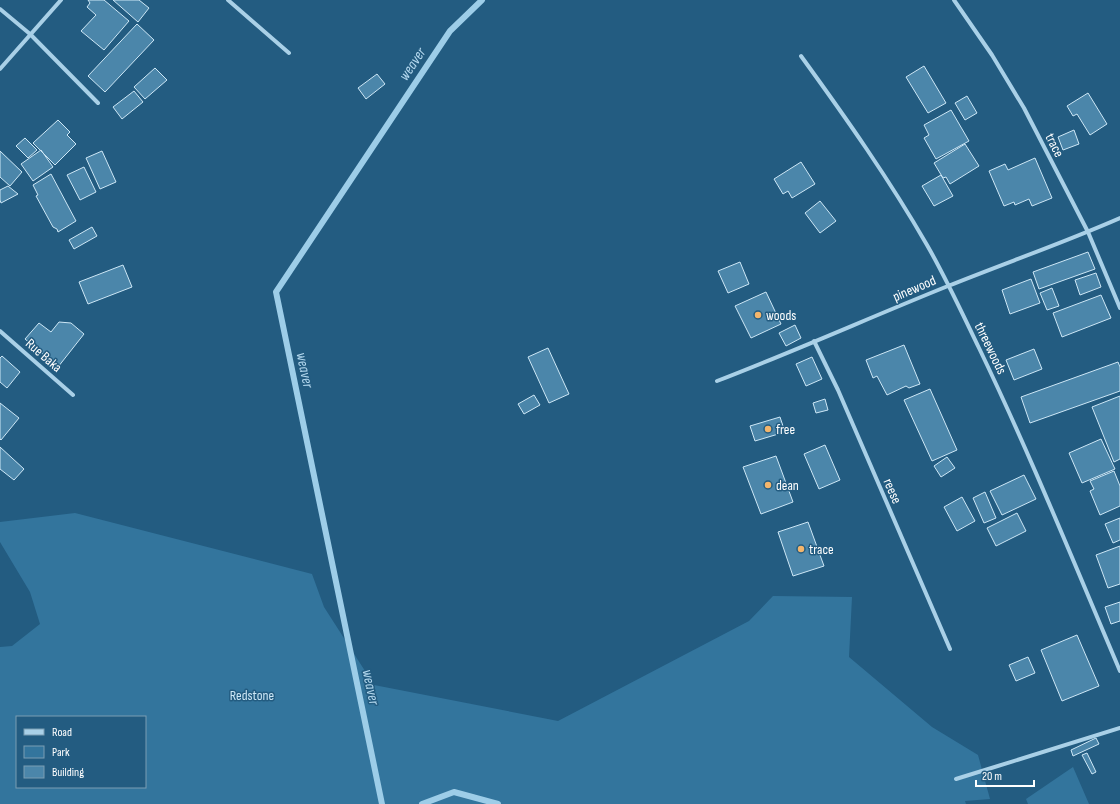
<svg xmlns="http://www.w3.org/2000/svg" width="1120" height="804" font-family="'Sofia Sans Condensed',sans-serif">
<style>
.green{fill:#33759d;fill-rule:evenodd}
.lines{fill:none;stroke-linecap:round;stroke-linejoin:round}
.stream{stroke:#9dcde8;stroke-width:6}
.building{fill:#4b86aa;stroke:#cde7f6}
.street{stroke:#a9d0e7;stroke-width:4}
.poi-dot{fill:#f3b56c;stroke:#235c81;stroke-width:1.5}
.labels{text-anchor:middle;stroke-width:3;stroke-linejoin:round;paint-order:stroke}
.street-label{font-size:14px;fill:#fff;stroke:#235c81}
.poi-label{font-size:14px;fill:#fff;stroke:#235c81;text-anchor:start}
.park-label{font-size:14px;fill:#cde7f6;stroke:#235c81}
.water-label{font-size:15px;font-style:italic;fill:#b5d9ef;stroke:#235c81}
</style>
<rect width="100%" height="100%" fill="#235c81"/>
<path class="green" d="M 75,513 L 312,574 L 324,607 L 374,685 L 558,721 L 749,621 L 773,596 L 852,597 L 849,657 L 932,727 L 978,755 L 990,799 L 965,801 L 966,804 L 0,804 L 0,647 L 12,646 L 40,624 L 30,592 L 0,542 L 0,522 ZM 17,717 L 145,717 L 145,787 L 17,787 Z
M 1073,767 L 1089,804 L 1028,804 L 1026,799 Z"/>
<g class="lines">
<path class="stream" d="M 382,804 L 276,292 L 450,31 L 482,0
M 422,804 L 454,792 L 498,804"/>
</g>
<path class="building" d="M 88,0 L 104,0 L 129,21 L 104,50 L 81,31 L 96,15 L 87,7 L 90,3 Z
M 113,0 L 139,0 L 149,8 L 138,22 Z
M 137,24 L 154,40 L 105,92 L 88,76 Z
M 924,66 L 946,103 L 928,113 L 906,77 Z
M 155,68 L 167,80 L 145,99 L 134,87 Z
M 377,74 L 385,84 L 366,99 L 358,88 Z
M 134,91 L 143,102 L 122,119 L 113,107 Z
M 1088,93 L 1107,124 L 1090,135 L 1077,114 L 1073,116 L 1067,106 Z
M 967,96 L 977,113 L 965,120 L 955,103 Z
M 951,110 L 969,141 L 936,159 L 924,138 L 929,135 L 924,125 Z
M 58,120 L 70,132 L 67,135 L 76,144 L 55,165 L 33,143 Z
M 1074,130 L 1079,144 L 1063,150 L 1058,137 Z
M 25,138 L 37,150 L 28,158 L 16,146 Z
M 965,144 L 979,166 L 950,184 L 946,177 L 943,178 L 934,163 Z
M 41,150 L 53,167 L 33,181 L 21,164 Z
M 0,151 L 22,172 L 10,186 L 0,177 Z
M 102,151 L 116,182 L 100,189 L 86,158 Z
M 1035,158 L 1052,198 L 1032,206 L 1029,199 L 1015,205 L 1014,202 L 1004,206 L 989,171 L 1005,164 L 1008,170 Z
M 801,162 L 815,184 L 792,198 L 788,191 L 783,194 L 774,179 Z
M 84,167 L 96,192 L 80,200 L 67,175 Z
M 51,174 L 76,221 L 58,232 L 57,229 L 53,227 L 36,196 L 38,195 L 33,185 Z
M 941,175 L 953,196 L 934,206 L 922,186 Z
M 8,186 L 18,194 L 1,203 L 0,200 L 0,190 Z
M 820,201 L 836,221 L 820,233 L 805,213 Z
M 92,227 L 97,236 L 74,249 L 69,240 Z
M 1088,252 L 1095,269 L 1039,289 L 1033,272 Z
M 740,262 L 749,284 L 728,293 L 718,271 Z
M 123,265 L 132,287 L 88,304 L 79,282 Z
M 1096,273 L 1101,287 L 1080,295 L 1075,280 Z
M 1031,279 L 1040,303 L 1010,314 L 1002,290 Z
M 1052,288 L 1059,306 L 1047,310 L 1040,293 Z
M 766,292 L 781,324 L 751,338 L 735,306 Z
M 1101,295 L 1111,318 L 1062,337 L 1053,313 Z
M 59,322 L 71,323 L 84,334 L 58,367 L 25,339 L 39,323 L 51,332 Z
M 795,325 L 801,338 L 786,346 L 779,333 Z
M 904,345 L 920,384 L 909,388 L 906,386 L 887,395 L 877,376 L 873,378 L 866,360 Z
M 548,348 L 569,394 L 549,403 L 528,357 Z
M 1034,349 L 1042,369 L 1014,380 L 1006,360 Z
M 2,356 L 20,372 L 7,388 L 0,382 L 0,358 Z
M 812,357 L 822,379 L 806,386 L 796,364 Z
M 1118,362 L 1120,367 L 1120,391 L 1030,423 L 1021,397 Z
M 930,389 L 957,450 L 932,461 L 904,400 Z
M 534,395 L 540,405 L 524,414 L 518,404 Z
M 1120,396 L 1120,459 L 1114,462 L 1092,407 Z
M 825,399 L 828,410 L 816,413 L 813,403 Z
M 0,403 L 19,418 L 1,440 L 0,439 Z
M 780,417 L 785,432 L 755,441 L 750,426 Z
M 1101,439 L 1115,469 L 1082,483 L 1069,453 Z
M 825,445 L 840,480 L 819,489 L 804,454 Z
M 0,447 L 24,469 L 14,480 L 0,469 Z
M 776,456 L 793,502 L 761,514 L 743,467 Z
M 947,457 L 955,468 L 941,477 L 934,466 Z
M 1114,471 L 1120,486 L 1120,506 L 1100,515 L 1090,491 L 1094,489 L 1090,481 Z
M 1024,475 L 1036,499 L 1002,515 L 990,491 Z
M 985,492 L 996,518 L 984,523 L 973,498 Z
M 962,497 L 975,521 L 957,531 L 944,507 Z
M 1017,513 L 1026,531 L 996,546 L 987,528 Z
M 1120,518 L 1120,540 L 1113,543 L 1105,524 Z
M 808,522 L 824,566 L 793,576 L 778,532 Z
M 1120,546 L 1120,584 L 1108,588 L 1096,555 Z
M 1120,602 L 1120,621 L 1111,624 L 1105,607 Z
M 1077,635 L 1099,686 L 1062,701 L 1041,650 Z
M 1028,657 L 1035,673 L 1016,681 L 1009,665 Z
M 1096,738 L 1099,744 L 1073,756 L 1071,750 Z
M 1087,753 L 1096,772 L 1092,774 L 1082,755 Z"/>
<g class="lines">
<path class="street" d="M 228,0 L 289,53
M 954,0 L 992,55 L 1024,108 L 1088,232 L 1120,308
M 0,9 L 30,34 L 98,103
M 801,56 C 846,118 889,179 927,245 C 946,278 962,313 979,348 C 1030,454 1074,563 1120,671
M 0,69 L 61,0
M 0,331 L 73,395
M 814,341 L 838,390 L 950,649
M 717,381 C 795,351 871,317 948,286 C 1005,263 1063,243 1120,218
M 956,779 L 1120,728"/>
</g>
<g class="poi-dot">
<circle cx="758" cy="315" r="4"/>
<circle cx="768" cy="429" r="4"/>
<circle cx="768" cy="485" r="4"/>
<circle cx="801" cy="549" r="4"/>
</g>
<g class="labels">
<g class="street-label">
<text transform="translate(1055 145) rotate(63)" y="5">trace</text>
<text transform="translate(914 288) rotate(-23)" y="5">pinewood</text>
<text transform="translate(991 348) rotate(64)" y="5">threewoods</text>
<text transform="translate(44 355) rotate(41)" y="5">Rue Baka</text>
<text transform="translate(893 491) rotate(67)" y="5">reese</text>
</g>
<g class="poi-label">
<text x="766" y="320">woods</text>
<text x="776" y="434">free</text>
<text x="776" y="490">dean</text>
<text x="809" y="554">trace</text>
</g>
<g class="park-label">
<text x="252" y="700">Redstone</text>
</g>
<g class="water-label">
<text transform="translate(412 64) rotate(-56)" y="5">weaver</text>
<text transform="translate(305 370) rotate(78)" y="5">weaver</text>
<text transform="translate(371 687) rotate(78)" y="5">weaver</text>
</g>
</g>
<rect x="16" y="716" width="130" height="72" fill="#235c81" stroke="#7b9db3"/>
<rect x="24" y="729" width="20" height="6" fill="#a9d0e7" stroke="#7b9db3"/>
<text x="52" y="736" font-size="12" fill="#ffffff">Road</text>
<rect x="24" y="746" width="20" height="12" fill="#33759d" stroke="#7b9db3"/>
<text x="52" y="756" font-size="12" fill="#ffffff">Park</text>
<rect x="24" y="766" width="20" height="12" fill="#4b86aa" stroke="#7b9db3"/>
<text x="52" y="776" font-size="12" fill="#ffffff">Building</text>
<path d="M976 780v6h58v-6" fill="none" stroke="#ffffff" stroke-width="2"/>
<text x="982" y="780" font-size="12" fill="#ffffff" stroke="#235c81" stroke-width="3" paint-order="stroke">20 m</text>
</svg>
